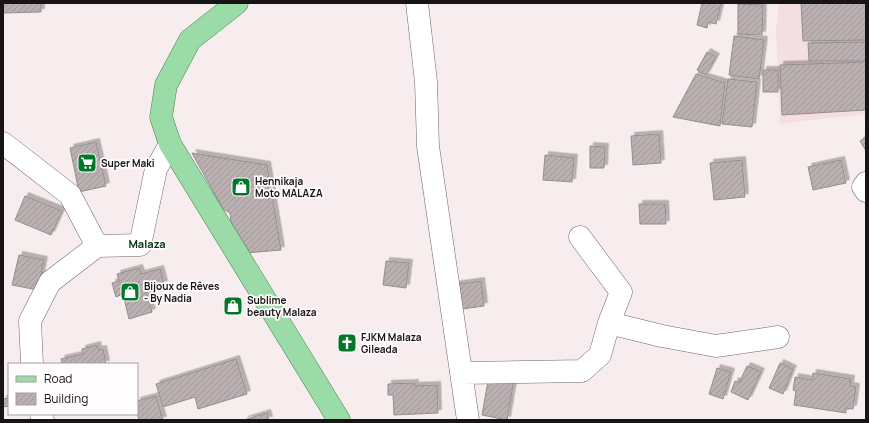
<svg xmlns="http://www.w3.org/2000/svg" width="869" height="423" font-family="Manrope,sans-serif">
<style>
.built{fill:#f3dfe2}
.building{fill:url(#building-hatch);stroke:#968d8e;filter:url(#shadow)}
.lines{fill:none;stroke-linecap:round;stroke-linejoin:round}
.minor-casing{stroke:#6f6567;stroke-width:23}
.major-casing{stroke:#41864e;stroke-width:23}
.minor{stroke:#fff;stroke-width:22}
.major{stroke:#9adba7;stroke-width:22}
.labels{text-anchor:middle;stroke-width:3.5;stroke-linejoin:round;paint-order:stroke}
.poi-label{font-size:10px;font-weight:bold;fill:#181415;stroke:#fffcfd;text-anchor:start}
.neighbourhood-label{font-size:11px;font-weight:bold;fill:#033511;stroke:#fffcfd}
</style>
<defs>
<pattern id="building-hatch" width="6" height="6" patternUnits="userSpaceOnUse"><rect width="6" height="6" fill="#baafb1"/><path d="M-1 1l2-2M0 6l6-6M5 7l2-2" fill="none" stroke="#9f9697"/></pattern>
<filter id="shadow"><feDropShadow dx="3.5" dy="-3.5" stdDeviation="0" flood-color="#0004"/></filter>
</defs>
<rect width="100%" height="100%" fill="#f8edee"/>
<path class="built" d="M 779,3 L 866,3 L 866,114 L 780,124 L 776,30 Z"/>
<path class="building" d="M 3,3 L 41,3 L 41,12 L 3,13 Z
M 702,3 L 721,3 L 716,24 L 708,22 L 707,28 L 697,25 Z
M 801,3 L 866,3 L 866,40 L 803,41 Z
M 738,4 L 763,5 L 762,35 L 738,34 Z
M 734,36 L 764,40 L 759,79 L 729,75 Z
M 866,42 L 866,61 L 809,61 L 808,43 Z
M 707,52 L 716,57 L 706,75 L 697,70 Z
M 866,62 L 866,110 L 782,115 L 780,65 Z
M 763,70 L 778,70 L 778,92 L 763,92 Z
M 696,74 L 725,83 L 720,126 L 673,117 Z
M 728,79 L 757,82 L 752,127 L 722,124 Z
M 659,134 L 661,163 L 633,165 L 631,136 Z
M 866,137 L 866,151 L 860,141 Z
M 96,142 L 106,186 L 79,192 L 70,148 Z
M 590,146 L 605,147 L 604,168 L 590,168 Z
M 192,153 L 267,165 L 281,250 L 246,253 L 233,237 L 230,213 L 223,209 Z
M 545,155 L 574,158 L 572,182 L 543,180 Z
M 742,160 L 745,197 L 714,200 L 710,163 Z
M 841,160 L 846,183 L 813,190 L 808,167 Z
M 25,196 L 62,211 L 51,235 L 15,220 Z
M 639,204 L 665,204 L 666,224 L 640,224 Z
M 19,255 L 44,260 L 38,290 L 12,285 Z
M 386,261 L 409,263 L 406,288 L 383,285 Z
M 139,268 L 141,274 L 160,269 L 164,284 L 145,289 L 152,312 L 129,319 L 123,294 L 116,297 L 112,283 L 119,281 L 117,274 Z
M 481,281 L 484,306 L 455,310 L 452,285 Z
M 97,345 L 98,350 L 103,349 L 106,364 L 62,364 L 61,359 L 83,354 L 82,349 Z
M 236,359 L 247,394 L 198,409 L 195,397 L 163,407 L 156,384 Z
M 780,363 L 793,369 L 783,394 L 769,388 Z
M 747,366 L 761,372 L 748,400 L 731,392 L 735,381 L 739,383 Z
M 717,368 L 731,372 L 723,399 L 709,394 Z
M 813,373 L 851,379 L 850,386 L 856,387 L 853,409 L 846,408 L 846,413 L 794,405 L 796,391 L 793,390 L 795,377 L 812,380 Z
M 489,375 L 514,379 L 507,420 L 482,415 Z
M 415,383 L 415,386 L 437,385 L 438,413 L 394,415 L 393,395 L 388,395 L 388,384 Z
M 156,396 L 163,420 L 139,420 L 137,413 L 137,401 Z
M 9,398 L 9,406 L 3,407 L 3,399 Z
M 267,413 L 269,420 L 244,420 Z"/>
<g class="lines">
<defs>
<path id="minor" d="M 417,3 L 426,82 L 428,146 L 468,420
M 3,143 L 70,195 L 97,246
M 866,183 L 863,187 L 866,191
M 609,323 L 662,336 L 716,346 L 778,337
M 32,364 L 30,321 L 50,282 L 97,246 L 140,245 L 156,169 L 170,144
M 462,373 L 582,371 L 600,355 L 609,323 L 621,292 L 580,237
M 41,414 L 43,420"/>
<path id="major" d="M 237,3 L 190,40 L 166,85 L 161,117 L 170,144 L 339,420"/>
</defs>
<use href="#minor" class="minor-casing"/>
<use href="#major" class="major-casing"/>
<use href="#minor" class="minor"/>
<use href="#major" class="major"/>
</g>
<defs>
<symbol id="supermarket-square" viewBox="-11 -11 22 22"><rect x="-9" y="-9" width="18" height="18" rx="4" fill="#02772c" stroke="#fffcfd"/><path d="M-6-5.5h2.5l.6 2H6L4.5 2H-2.5L-4.4-4H-6ZM-1.5 3.2a1.3 1.3 0 1 0 .1 0ZM3 3.2a1.3 1.3 0 1 0 .1 0Z" fill="#fff"/></symbol>
<symbol id="shop-square" viewBox="-11 -11 22 22"><rect x="-9" y="-9" width="18" height="18" rx="4" fill="#02772c" stroke="#fffcfd"/><path d="M-5-2.5h2.3a2.7 3.5 0 0 1 5.4 0H5L5.5 6h-11ZM-1.5-2.5h3a1.5 2.3 0 0 0-3 0Z" fill="#fff"/></symbol>
<symbol id="church-square" viewBox="-11 -11 22 22"><rect x="-9" y="-9" width="18" height="18" rx="4" fill="#02772c" stroke="#fffcfd"/><path d="M-1.2-6h2.4v3.5h3.3v2.4h-3.3V6h-2.4V-.1h-3.3v-2.4h3.3Z" fill="#fff"/></symbol>
</defs>
<g fill-rule="evenodd">
<use href="#supermarket-square" x="76" y="152" width="22" height="22"/>
<use href="#shop-square" x="230" y="176" width="22" height="22"/>
<use href="#shop-square" x="119" y="281" width="22" height="22"/>
<use href="#shop-square" x="222" y="295" width="22" height="22"/>
<use href="#church-square" x="336" y="332" width="22" height="22"/>
</g>
<g class="labels">
<g class="poi-label">
<text x="101" y="167">Super Maki</text>
<text x="255" y="185">Hennikaja<tspan x="255" dy="12">Moto MALAZA</tspan></text>
<text x="144" y="290">Bijoux de Rêves<tspan x="144" dy="12">- By Nadia</tspan></text>
<text x="247" y="304">Sublime<tspan x="247" dy="12">beauty Malaza</tspan></text>
<text x="361" y="341">FJKM Malaza<tspan x="361" dy="12">Gileada</tspan></text>
</g>
<g class="neighbourhood-label">
<text x="147" y="248">Malaza</text>
</g>
</g>
<rect width="869" height="423" fill="none" stroke="#181415" stroke-width="8"/>
<rect x="8" y="363" width="130" height="52" fill="#fffcfd" stroke="#a39fa0"/>
<rect x="16" y="376" width="20" height="6" fill="#9adba7" stroke="#a39fa0"/>
<text x="44" y="383" font-size="12" fill="#181415">Road</text>
<rect x="16" y="393" width="20" height="12" fill="url(#building-hatch)" stroke="#a39fa0"/>
<text x="44" y="403" font-size="12" fill="#181415">Building</text>
</svg>
